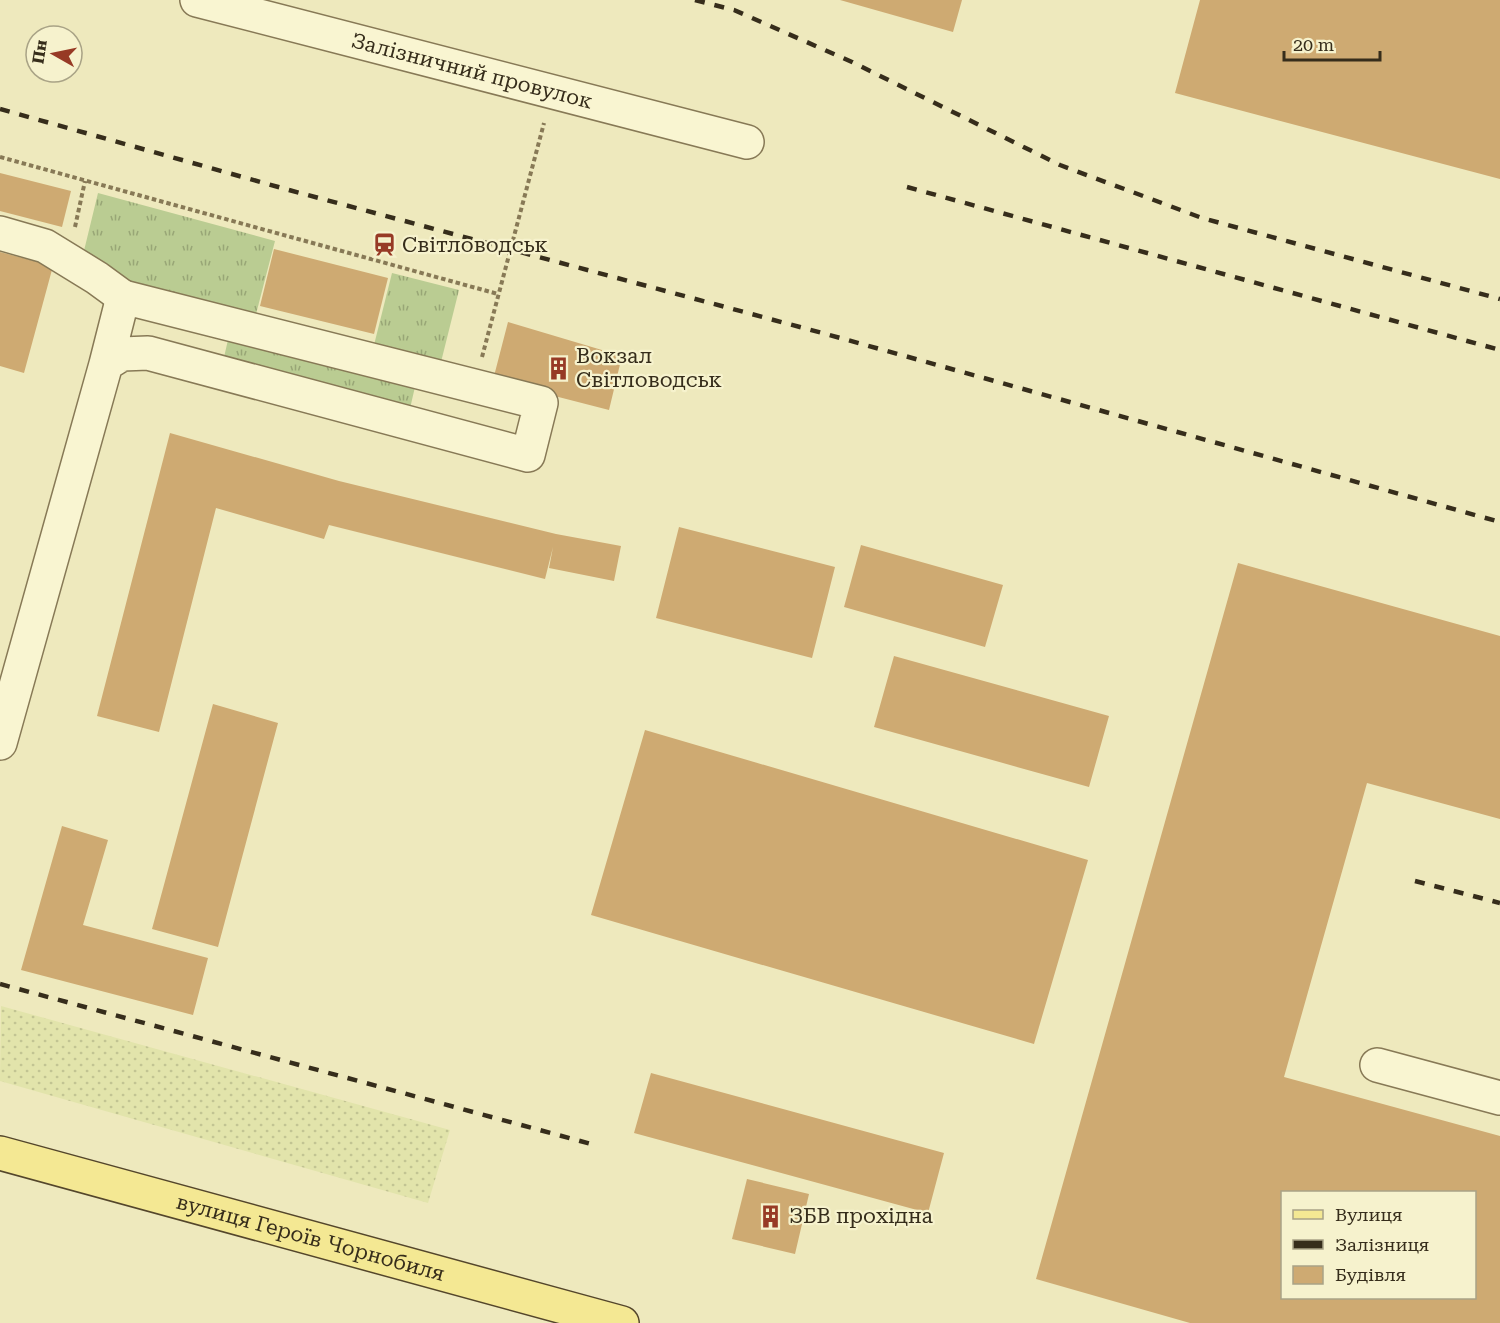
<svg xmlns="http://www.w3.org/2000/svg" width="1500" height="1323" font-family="'Roboto Serif',serif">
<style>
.farmland{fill:url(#farmland-dots)}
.grass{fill:url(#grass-tufts)}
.building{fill:#ceaa72;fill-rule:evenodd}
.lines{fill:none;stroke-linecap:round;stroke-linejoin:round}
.minor-casing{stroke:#877956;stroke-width:36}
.major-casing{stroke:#54462b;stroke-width:36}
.path{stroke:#877956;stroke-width:4;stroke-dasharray:4.5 3;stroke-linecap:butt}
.minor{stroke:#f9f5d1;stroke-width:33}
.major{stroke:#f4e893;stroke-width:33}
.rail{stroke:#362d1b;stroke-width:4.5;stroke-dasharray:10 10;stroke-linecap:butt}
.labels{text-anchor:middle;stroke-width:4.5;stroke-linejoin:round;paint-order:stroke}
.street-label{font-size:21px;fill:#362d1b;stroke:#f6f2cd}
.poi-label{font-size:21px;fill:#362d1b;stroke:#f6f2cd;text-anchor:start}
</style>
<defs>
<pattern id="farmland-dots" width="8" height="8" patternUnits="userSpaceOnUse" patternTransform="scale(1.5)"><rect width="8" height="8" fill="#e2e4ab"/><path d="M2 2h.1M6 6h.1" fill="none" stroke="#c2c493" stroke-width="1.8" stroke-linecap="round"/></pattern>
<pattern id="grass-tufts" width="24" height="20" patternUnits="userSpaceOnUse" patternTransform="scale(1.5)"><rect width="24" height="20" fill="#bacc92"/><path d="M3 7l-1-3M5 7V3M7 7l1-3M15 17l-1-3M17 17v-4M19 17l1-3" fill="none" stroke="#98a676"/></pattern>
</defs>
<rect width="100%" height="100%" fill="#eee9bd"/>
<path class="farmland" d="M 1,1006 L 450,1130 L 428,1203 L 0,1081 Z"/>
<path class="grass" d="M 98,193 L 275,241 L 255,318 L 122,284 L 82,259 Z
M 392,273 L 459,290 L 440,366 L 373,349 Z
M 230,331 L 417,378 L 409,413 L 222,366 Z"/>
<path class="building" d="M 840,0 L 962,0 L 953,32 Z
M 1200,0 L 1500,0 L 1500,179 L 1175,93 Z
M 0,173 L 71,191 L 62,227 L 0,211 Z
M 274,249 L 388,278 L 374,334 L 260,306 Z
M 0,252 L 53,266 L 24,373 L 0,366 Z
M 508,322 L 622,356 L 609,410 L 493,380 Z
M 170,433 L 339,481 L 556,534 L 621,546 L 614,581 L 549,568 L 553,547 L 545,579 L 329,525 L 324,539 L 216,508 L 159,732 L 97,716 Z
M 679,527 L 835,567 L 812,658 L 656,618 Z
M 861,545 L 1003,585 L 985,647 L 844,607 Z
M 1238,563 L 1500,636 L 1500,819 L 1367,783 L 1284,1077 L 1500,1136 L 1500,1323 L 1190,1323 L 1036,1279 ZM 1282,1192 L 1474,1192 L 1474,1298 L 1282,1298 Z
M 894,656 L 1109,716 L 1089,787 L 874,727 Z
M 213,704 L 278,723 L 218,947 L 152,929 Z
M 645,730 L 1088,860 L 1034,1044 L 591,915 Z
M 62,826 L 108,840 L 83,925 L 208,958 L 193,1015 L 21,970 Z
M 651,1073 L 944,1153 L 928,1213 L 634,1133 Z
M 747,1179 L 809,1194 L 795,1254 L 732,1239 Z"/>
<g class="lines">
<defs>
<g id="minor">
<path id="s1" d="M 197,0 L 747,142"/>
<path d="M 0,233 L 45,246 L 97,278 L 123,297"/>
<path d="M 0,743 L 106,364 L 122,354 L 148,353 L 528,455 L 541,403 L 123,297 L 106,364"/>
<path d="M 1377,1065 L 1500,1098"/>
</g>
<g id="major">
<path id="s2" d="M 0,1153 L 622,1323"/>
</g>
</defs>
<use href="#minor" class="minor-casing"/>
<use href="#major" class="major-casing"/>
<path class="path" d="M 0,157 L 498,294
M 75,227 L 85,181
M 482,357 L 544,123"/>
<use href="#minor" class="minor"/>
<use href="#major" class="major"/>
<path class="rail" d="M 695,0 L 734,10 L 852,62 L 1060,165 L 1202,218 L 1500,299
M 0,109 L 289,190 L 826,334 L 1500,522
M 907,187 L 1500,350
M 1415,881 L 1500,903
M 0,984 L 595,1145"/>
</g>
<defs>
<symbol id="station-bare" viewBox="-9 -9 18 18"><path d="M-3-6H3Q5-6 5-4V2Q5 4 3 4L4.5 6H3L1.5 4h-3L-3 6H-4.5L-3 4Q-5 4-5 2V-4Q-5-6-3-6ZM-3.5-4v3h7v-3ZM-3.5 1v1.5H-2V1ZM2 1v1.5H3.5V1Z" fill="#973a25" stroke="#f6f2cd" stroke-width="2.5" paint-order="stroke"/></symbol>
<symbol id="building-bare" viewBox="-9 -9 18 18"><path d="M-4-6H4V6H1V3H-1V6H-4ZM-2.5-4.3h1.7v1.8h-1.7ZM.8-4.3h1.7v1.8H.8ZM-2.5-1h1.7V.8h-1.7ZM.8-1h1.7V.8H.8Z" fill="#973a25" stroke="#f6f2cd" stroke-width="2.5" paint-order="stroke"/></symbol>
</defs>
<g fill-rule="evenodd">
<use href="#station-bare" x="368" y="228" width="33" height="33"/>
<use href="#building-bare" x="542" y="352" width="33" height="33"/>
<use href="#building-bare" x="754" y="1200" width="33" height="33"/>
</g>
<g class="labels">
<g class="street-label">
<text dy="7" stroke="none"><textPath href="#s1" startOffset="284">Залізничний провулок</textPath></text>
<text dy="7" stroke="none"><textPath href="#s2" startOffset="322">вулиця Героїв Чорнобиля</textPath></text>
</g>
<g class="poi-label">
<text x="402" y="252">Світловодськ</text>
<text x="576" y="363">Вокзал<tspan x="576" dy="24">Світловодськ</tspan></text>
<text x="789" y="1223">ЗБВ прохідна</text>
</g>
</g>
<rect x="1281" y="1191" width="195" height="108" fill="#f6f2cd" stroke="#a9a386" stroke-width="1.5"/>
<rect x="1293" y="1210" width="30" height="9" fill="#f4e893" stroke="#a9a386" stroke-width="1.5"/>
<text x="1335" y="1221" font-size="18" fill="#362d1b">Вулиця</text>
<rect x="1293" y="1240" width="30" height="9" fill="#362d1b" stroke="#a9a386" stroke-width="1.5"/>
<text x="1335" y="1251" font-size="18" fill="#362d1b">Залізниця</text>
<rect x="1293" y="1266" width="30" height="18" fill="#ceaa72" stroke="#a9a386" stroke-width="1.5"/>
<text x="1335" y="1281" font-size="18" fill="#362d1b">Будівля</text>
<g transform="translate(54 54) rotate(279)"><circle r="28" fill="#f6f2cd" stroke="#a9a386" stroke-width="1.5"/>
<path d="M0-4.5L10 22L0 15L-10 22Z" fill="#973a25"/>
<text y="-9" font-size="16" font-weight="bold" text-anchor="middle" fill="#362d1b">Пн</text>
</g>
<path d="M1284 51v9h96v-9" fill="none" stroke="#362d1b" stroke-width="3"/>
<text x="1293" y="51" font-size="18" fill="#362d1b" stroke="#f6f2cd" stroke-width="4.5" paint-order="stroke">20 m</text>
</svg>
